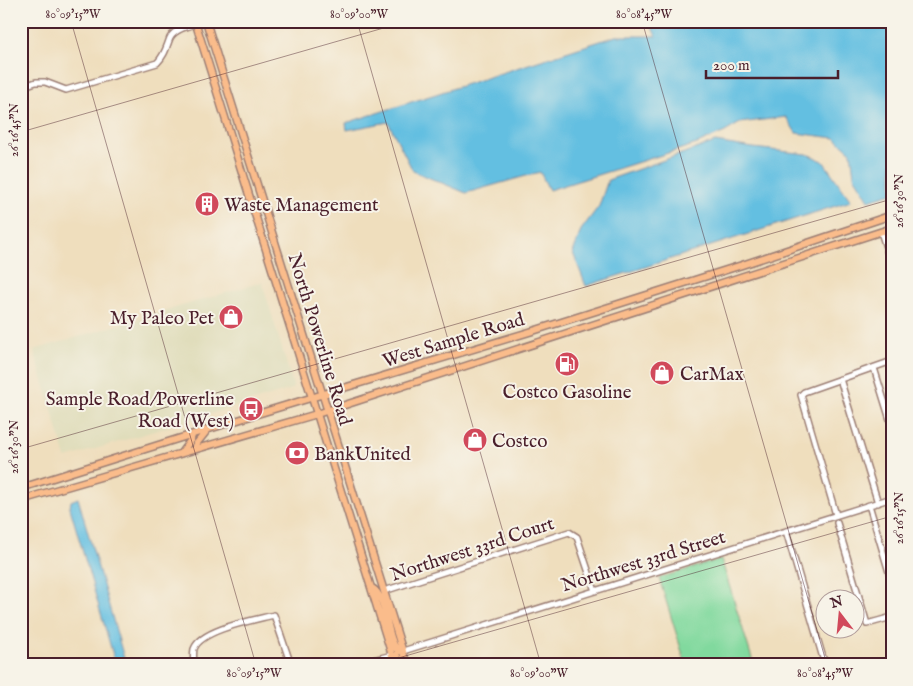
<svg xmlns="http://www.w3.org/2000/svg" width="913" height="686" font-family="'IM FELL English',serif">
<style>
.built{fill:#e0ddbb}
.green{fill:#81d99e;stroke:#667c64}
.water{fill:#64bfe1;stroke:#576f86}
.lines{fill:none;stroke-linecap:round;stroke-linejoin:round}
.minor-casing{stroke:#9c7e74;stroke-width:8}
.major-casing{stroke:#9c7e74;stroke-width:9}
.minor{stroke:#fff;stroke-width:5}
.major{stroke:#fabc8b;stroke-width:6}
.ticks{fill:none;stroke:#4a1f2b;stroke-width:1;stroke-opacity:0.45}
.labels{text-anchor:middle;stroke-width:4;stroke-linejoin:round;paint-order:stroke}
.poi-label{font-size:19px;fill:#4a1f2b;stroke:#f7f3e8;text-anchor:start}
.street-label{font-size:19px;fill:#4a1f2b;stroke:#f7f3e8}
.neatline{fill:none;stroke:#4a1f2b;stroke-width:2}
.ticks-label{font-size:12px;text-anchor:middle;fill:#4a1f2b}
</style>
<rect width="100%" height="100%" fill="#f7f3e8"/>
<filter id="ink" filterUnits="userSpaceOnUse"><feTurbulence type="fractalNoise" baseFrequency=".02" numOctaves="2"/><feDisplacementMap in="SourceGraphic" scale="10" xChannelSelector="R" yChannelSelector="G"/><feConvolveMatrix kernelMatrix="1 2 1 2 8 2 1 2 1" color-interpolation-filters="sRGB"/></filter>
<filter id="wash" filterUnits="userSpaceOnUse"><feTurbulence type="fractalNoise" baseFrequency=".0096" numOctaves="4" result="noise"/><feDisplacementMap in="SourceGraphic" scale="20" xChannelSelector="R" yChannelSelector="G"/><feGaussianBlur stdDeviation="1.12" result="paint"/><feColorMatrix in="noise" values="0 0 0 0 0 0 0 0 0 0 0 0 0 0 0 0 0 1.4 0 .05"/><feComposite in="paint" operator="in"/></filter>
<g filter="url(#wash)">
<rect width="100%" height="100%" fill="#efdebd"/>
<path class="built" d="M 262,282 L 293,385 L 292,389 L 66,458 L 34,350 Z"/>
<path class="green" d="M 721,559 L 754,665 L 686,665 L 659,578 Z"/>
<path class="water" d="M 649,21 L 892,21 L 892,193 L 869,200 L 854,176 L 851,152 L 835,138 L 796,133 L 786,117 L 740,123 L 725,132 L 697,144 L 549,190 L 540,172 L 466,193 L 413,171 L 388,122 L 347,130 L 346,123 L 616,36 L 656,36 Z
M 715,142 L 753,148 L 807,154 L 823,161 L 851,201 L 586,286 L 573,253 L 581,230 L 599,206 L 608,180 Z
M 78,498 L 126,665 L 116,665 L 70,508 L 71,501 Z"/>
</g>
<g filter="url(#ink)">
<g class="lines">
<defs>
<path id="minor" d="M 21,87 L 36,82 L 45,82 L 66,90 L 157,63 C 165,55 166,48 170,38 C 176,27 194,25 206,21
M 881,232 L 892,266
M 874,368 L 892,426
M 840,379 L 878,503
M 869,505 L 892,582
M 836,515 L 801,395 L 804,392 L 892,361
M 837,523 L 867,624 L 892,617
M 786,531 L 825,665
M 384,591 L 569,532 L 577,537 L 595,591
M 403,651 L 892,498
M 193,665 C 194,660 193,653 194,649 C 201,629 255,620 274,615 L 291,665
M 353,665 L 392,655"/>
<path id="major" d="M 195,21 L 395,665
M 206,21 L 407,665
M 195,449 L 197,443 L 205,433
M 181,453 L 190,441 L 192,436
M 21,488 L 254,415 L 536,330 L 742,265 L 892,215
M 21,500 L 317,414 L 892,228
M 372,588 C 388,597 385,637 398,651 L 403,651
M 392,655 L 397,656 L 401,665"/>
</defs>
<use href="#minor" class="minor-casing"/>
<use href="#major" class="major-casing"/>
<use href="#minor" class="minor"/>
<use href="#major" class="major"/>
</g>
</g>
<path class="ticks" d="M 71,21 L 256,665M 357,21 L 541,665M 642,21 L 827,665M 21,132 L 408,21M 21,449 L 892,199M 374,665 L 892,516"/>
<defs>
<symbol id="building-disc" viewBox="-11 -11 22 22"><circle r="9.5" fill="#d1495b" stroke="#f7f3e8"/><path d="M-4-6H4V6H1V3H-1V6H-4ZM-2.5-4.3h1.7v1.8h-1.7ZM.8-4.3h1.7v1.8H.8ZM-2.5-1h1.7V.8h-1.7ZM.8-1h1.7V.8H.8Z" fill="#fff"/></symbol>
<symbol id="shop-disc" viewBox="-11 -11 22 22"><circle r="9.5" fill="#d1495b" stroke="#f7f3e8"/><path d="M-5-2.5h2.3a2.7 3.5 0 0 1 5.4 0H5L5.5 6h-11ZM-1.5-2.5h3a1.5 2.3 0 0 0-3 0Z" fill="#fff"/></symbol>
<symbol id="fuel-disc" viewBox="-11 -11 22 22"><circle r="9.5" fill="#d1495b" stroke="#f7f3e8"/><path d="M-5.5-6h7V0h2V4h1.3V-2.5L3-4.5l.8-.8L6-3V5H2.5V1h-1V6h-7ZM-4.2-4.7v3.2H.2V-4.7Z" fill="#fff"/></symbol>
<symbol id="bus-disc" viewBox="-11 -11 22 22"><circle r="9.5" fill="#d1495b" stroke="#f7f3e8"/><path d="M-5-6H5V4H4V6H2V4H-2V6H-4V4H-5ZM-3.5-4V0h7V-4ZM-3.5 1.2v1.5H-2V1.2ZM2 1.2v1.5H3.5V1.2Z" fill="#fff"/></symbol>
<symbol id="bank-disc" viewBox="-11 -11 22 22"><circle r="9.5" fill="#d1495b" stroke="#f7f3e8"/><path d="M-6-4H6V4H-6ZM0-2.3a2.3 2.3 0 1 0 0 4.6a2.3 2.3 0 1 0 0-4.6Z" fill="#fff"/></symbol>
</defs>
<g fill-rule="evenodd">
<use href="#building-disc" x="193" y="190" width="28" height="28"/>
<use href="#shop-disc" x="217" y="303" width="28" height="28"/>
<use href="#fuel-disc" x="553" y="350" width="28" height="28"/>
<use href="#shop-disc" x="648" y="359" width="28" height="28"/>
<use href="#bus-disc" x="237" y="395" width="28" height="28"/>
<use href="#shop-disc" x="461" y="426" width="28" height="28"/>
<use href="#bank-disc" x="283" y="439" width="28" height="28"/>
</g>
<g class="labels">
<g class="poi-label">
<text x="224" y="211">Waste Management</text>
<text x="214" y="324" text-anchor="end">My Paleo Pet</text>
<text x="680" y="380">CarMax</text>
<text x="567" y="398" text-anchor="middle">Costco Gasoline</text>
<text x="234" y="405" text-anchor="end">Sample Road/Powerline<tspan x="234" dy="22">Road (West)</tspan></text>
<text x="492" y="447">Costco</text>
<text x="314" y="460">BankUnited</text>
</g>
<g class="street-label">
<text transform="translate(321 339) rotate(73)" y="7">North Powerline Road</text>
<text transform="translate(453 339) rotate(-17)" y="7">West Sample Road</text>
<text transform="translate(472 548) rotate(-18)" y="7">Northwest 33rd Court</text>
<text transform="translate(643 560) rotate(-17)" y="7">Northwest 33rd Street</text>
</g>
</g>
<rect width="913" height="686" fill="none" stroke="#f7f3e8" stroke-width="55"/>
<g transform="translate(840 614) rotate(344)"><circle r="24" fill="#f7f3e8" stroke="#b29e9c"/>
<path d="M0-4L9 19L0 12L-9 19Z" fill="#d1495b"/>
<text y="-8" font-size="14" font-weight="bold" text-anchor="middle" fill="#4a1f2b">N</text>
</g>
<path d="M706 70v8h132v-8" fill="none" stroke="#4a1f2b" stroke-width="2.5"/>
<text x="713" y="70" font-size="15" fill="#4a1f2b" stroke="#f7f3e8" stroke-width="4" paint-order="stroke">200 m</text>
<rect x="28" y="28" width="858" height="630" class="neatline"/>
<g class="ticks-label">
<text x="73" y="18">80°09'15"W</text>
<text x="359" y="18">80°09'00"W</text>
<text x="644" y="18">80°08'45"W</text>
<text transform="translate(14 130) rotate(-90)" y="4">26°16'45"N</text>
<text transform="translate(899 201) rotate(-90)" y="4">26°16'30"N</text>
<text transform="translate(14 447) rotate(-90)" y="4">26°16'30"N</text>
<text transform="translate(899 518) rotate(-90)" y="4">26°16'15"N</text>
<text x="254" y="677">80°09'15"W</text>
<text x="539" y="677">80°09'00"W</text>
<text x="825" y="677">80°08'45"W</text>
</g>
</svg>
